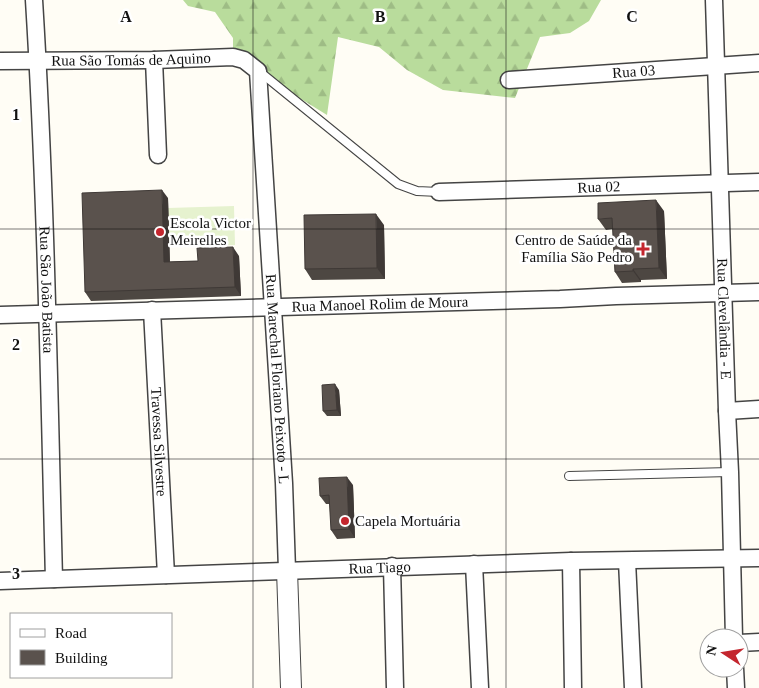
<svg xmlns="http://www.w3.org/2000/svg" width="759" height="688" font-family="'Times New Roman',serif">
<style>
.forest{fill:url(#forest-firs)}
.pitch{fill:#e6f2cf}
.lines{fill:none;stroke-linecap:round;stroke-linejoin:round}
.service-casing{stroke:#444;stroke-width:10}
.minor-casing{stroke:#444;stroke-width:19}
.tertiary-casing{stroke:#444;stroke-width:22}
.service{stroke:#fff;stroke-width:8}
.minor{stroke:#fff;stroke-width:16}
.tertiary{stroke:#fff;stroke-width:20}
.wall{fill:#4d4742}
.shaded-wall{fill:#3f3936}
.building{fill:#5a524d;stroke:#3f3936}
.grid{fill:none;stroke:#111;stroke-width:1;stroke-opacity:0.55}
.poi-dot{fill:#c4262e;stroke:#fff;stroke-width:2}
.labels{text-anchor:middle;stroke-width:5;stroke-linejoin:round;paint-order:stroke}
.street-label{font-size:15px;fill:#111;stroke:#fff}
.poi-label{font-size:15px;fill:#111;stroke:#fff;text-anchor:start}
.grid-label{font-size:16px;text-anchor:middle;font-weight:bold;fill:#111;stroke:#fff;stroke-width:5;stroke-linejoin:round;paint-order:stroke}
</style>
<defs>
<pattern id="forest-firs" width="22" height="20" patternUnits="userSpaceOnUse" patternTransform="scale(1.25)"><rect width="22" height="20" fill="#b9dc9c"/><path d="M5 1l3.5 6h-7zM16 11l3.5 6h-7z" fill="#9ebc85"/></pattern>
</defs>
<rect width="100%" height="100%" fill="#fffdf5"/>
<path class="forest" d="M 183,0 L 601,0 L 589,21 L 570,33 L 540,37 L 515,98 L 443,90 L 407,70 L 379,47 L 338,37 L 327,115 L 233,57 L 233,38 L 215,12 L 188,6 Z"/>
<path class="pitch" d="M 234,206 L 235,245 L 169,247 L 168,208 Z"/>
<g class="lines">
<defs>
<path id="service" d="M 260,72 L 398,184 L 417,191 L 439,192
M 569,476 L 730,472"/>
<g id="minor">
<path id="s1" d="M 34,0 C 46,193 49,386 54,579"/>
<path id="s2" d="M 714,0 L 727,411 L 730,472 L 734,638"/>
<path d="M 154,60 L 158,155"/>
<path id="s3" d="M 0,61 L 154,60 L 233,57 L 244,60 L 258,71 L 284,483 L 287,570"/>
<path id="s4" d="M 509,80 L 759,63"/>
<path id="s5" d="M 439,192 L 759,182"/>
<path id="s6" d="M 152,310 L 166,575"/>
<path id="s7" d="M 0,315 L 560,299 L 616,296 L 759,292"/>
<path d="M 727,411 L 759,409"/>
<path d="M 571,561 L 573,688"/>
<path d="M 627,561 L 633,688"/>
<path d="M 474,564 L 480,688"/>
<path d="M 392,566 L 395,688"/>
<path id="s8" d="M 0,581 L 571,561 L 759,558"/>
<path d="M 739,643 L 759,642"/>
<path d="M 735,668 L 736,688"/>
</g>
<path id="tertiary" d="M 287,570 L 291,688"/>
</defs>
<use href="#service" class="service-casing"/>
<use href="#minor" class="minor-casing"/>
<use href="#tertiary" class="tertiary-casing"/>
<use href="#service" class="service"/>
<use href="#minor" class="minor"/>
<use href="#tertiary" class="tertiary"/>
</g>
<path class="wall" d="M 168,198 L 170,262 L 198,261 L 239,256 L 241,296 L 91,301 L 85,292 Z
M 664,211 L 667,279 L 641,280 L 641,282 L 622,283 L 615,272 L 613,229 L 606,230 L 598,219 Z
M 384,225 L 385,279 L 312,280 L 305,269 Z
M 339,390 L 341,416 L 327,416 L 323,411 Z
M 353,485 L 355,538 L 337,539 L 331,530 L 330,504 L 326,504 L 320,496 Z"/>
<path class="shaded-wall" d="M 162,190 L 168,198 L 170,270 L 164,262 Z
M 656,200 L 664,211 L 667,279 L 659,268 Z
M 376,214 L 384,225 L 385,279 L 377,268 Z
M 233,247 L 239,256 L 241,296 L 235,287 Z
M 633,269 L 641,280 L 641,282 L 633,271 Z
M 335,384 L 339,390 L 341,416 L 337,410 Z
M 347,477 L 353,485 L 355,538 L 349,529 Z"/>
<path class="building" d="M 162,190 L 164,262 L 198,261 L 197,248 L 233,247 L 235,287 L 85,292 L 82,193 Z
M 656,200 L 659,268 L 633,269 L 633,271 L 615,272 L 612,218 L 598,219 L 598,203 Z
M 376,214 L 377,268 L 305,269 L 304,215 Z
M 335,384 L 337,410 L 323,411 L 322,385 Z
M 347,477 L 349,529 L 331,530 L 329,495 L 320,496 L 319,478 Z"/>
<path class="grid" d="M 253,0 L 253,688M 506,0 L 506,688M 0,229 L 759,229M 0,459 L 759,459"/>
<g class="poi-dot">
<circle cx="160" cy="232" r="5"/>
<path d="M640.5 241.5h5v5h5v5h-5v5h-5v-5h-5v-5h5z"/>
<circle cx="345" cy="521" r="5"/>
</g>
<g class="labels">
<g class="street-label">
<text dy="5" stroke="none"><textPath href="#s3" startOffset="131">Rua São Tomás de Aquino</textPath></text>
<text dy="5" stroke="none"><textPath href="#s4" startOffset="125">Rua 03</textPath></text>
<text dy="5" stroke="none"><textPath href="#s5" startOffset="160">Rua 02</textPath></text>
<text dy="5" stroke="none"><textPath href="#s1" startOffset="290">Rua São João Batista</textPath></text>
<text dy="5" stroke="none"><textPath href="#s7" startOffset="380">Rua Manoel Rolim de Moura</textPath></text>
<text dy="5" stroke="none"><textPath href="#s2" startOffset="319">Rua Clevelândia - E</textPath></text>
<text dy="5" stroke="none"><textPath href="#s3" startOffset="571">Rua Marechal Floriano Peixoto - L</textPath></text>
<text dy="5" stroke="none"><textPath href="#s6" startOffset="132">Travessa Silvestre</textPath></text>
<text dy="5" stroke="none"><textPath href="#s8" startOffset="380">Rua Tiago</textPath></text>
</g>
<g class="poi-label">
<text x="170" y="228">Escola Victor<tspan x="170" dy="17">Meirelles</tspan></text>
<text x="632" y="245" text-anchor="end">Centro de Saúde da<tspan x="632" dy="17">Família São Pedro</tspan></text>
<text x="355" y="526">Capela Mortuária</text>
</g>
</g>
<g class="grid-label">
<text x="126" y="22">A</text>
<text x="380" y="22">B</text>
<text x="632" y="22">C</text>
<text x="16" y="120">1</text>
<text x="16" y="350">2</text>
<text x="16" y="579">3</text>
</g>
<rect x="10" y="613" width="162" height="65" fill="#ffffff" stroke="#a0a0a0"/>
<rect x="20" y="629" width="25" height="8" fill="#ffffff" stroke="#a0a0a0"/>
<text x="55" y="638" font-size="15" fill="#111111">Road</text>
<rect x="20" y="650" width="25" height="15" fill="#5a524d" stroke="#a0a0a0"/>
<text x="55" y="663" font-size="15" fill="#111111">Building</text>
<g transform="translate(724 653) rotate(282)"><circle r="24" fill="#ffffff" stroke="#a0a0a0"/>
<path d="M0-4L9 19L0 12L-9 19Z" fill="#c4262e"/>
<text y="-8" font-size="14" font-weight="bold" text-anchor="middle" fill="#111111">N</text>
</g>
</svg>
